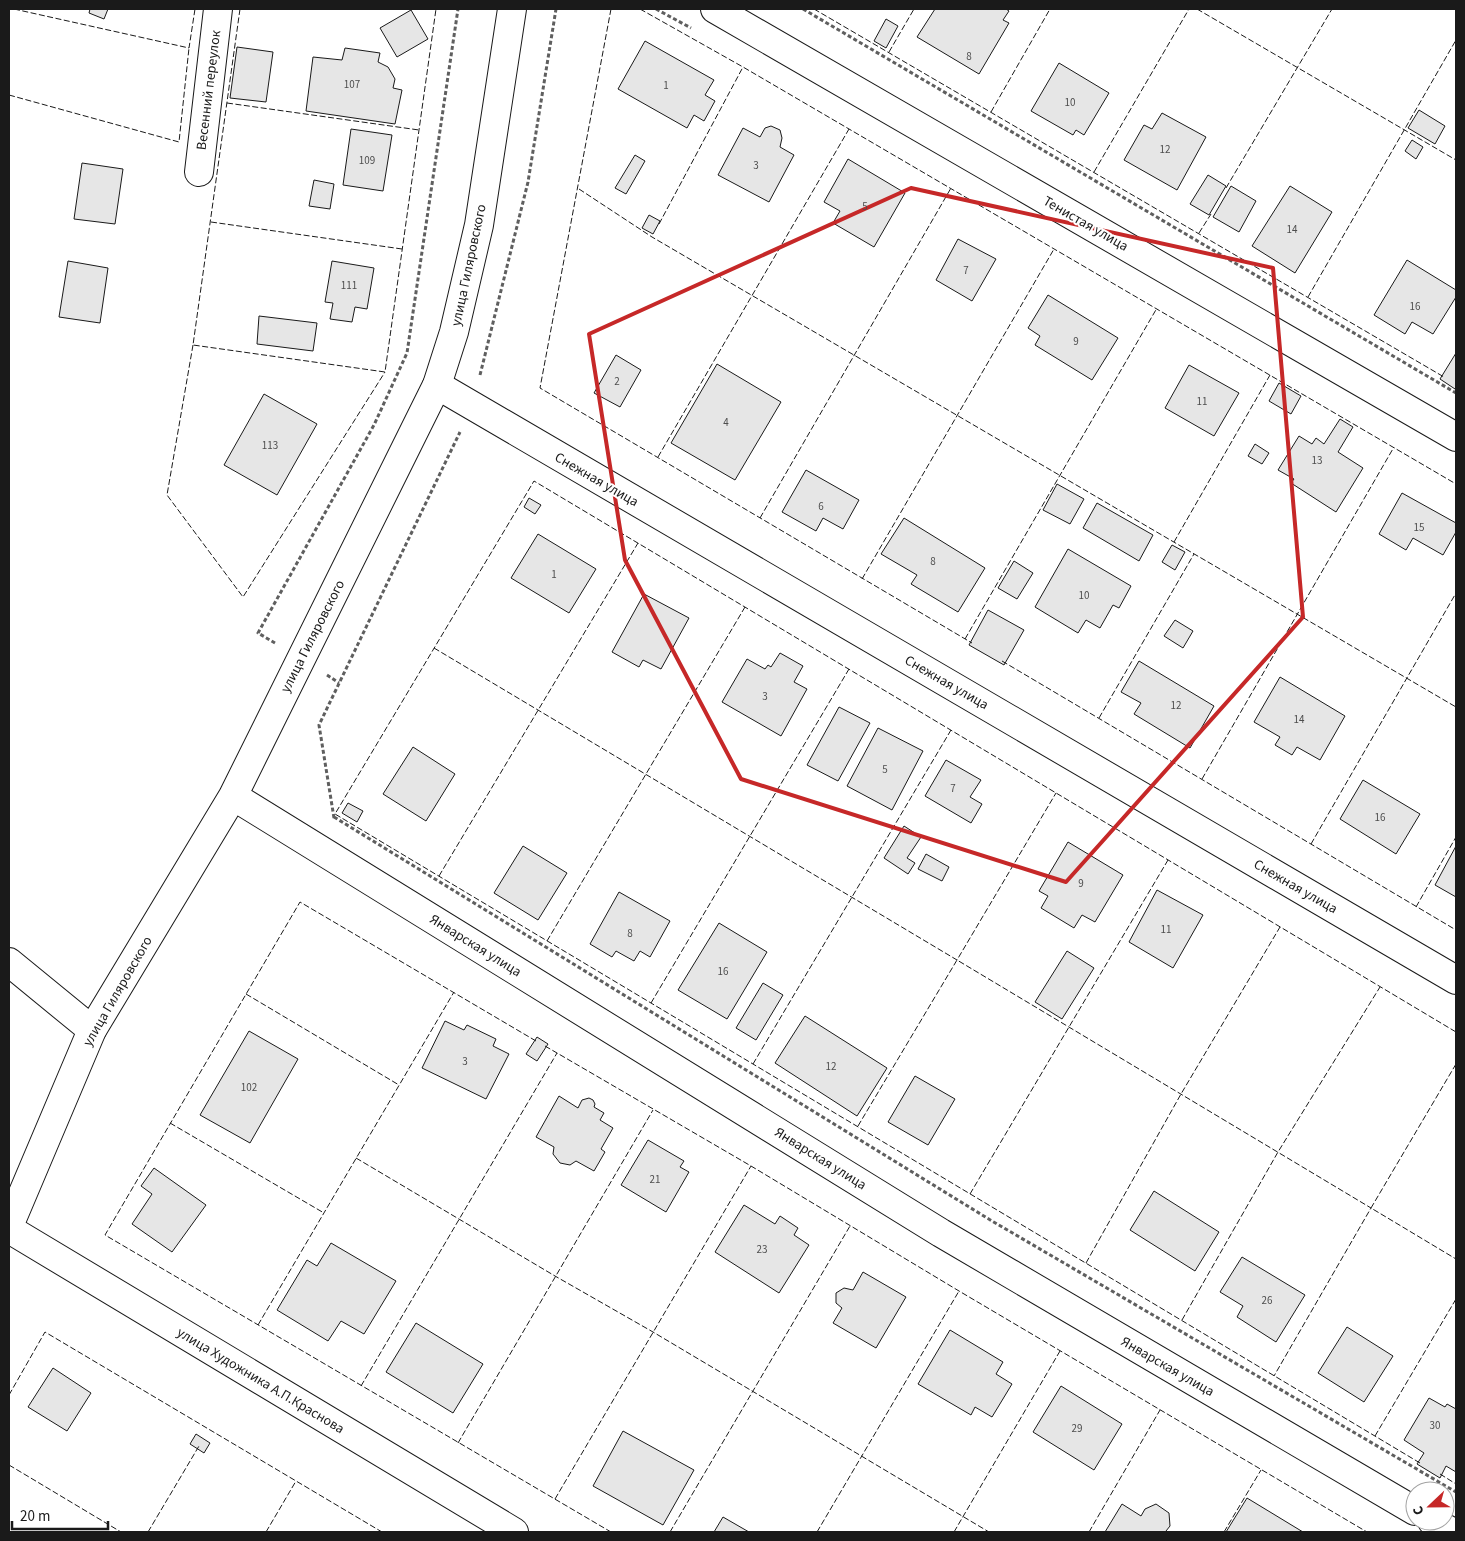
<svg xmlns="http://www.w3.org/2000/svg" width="1465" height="1541" font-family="'Source Sans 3',sans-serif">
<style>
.building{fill:#e6e6e6;stroke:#1a1a1a}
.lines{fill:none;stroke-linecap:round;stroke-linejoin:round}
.minor-casing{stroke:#1a1a1a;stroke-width:30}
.tertiary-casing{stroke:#1a1a1a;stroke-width:30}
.path{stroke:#5f5f5f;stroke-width:3;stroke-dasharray:4 2.5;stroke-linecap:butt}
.minor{stroke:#fff;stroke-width:28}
.tertiary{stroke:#fff;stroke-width:28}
.fence{stroke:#1a1a1a;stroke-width:1;stroke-dasharray:6 2.5;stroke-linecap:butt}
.marked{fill:none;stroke:#c62828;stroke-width:4;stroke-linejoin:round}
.labels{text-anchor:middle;stroke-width:4;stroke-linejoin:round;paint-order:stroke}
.number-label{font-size:11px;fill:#4d4d4d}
.street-label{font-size:14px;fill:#1a1a1a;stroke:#fff}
</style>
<rect width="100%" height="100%" fill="#fff"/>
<path class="building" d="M 90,9 L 108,9 L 104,19 L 89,13 Z
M 935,9 L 1006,9 L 1009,11 L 1003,20 L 1009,23 L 979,74 L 917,37 Z
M 411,10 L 428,39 L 397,57 L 380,28 Z
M 886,19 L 898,26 L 886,48 L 874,41 Z
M 645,41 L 714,80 L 705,95 L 715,101 L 704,121 L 694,115 L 687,128 L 618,89 Z
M 237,47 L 273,52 L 266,102 L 230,98 Z
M 345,48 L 380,53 L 378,62 L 388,67 L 395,79 L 393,88 L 402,90 L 395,124 L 306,111 L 313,57 L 342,60 Z
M 1059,63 L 1109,93 L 1084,135 L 1076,130 L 1073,135 L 1031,111 Z
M 1419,110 L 1445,126 L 1435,144 L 1408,128 Z
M 1162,113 L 1206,137 L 1177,190 L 1124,160 L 1144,125 L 1152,129 Z
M 771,126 L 780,130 L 782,138 L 780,147 L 794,155 L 769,202 L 718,175 L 743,128 L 760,137 L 765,128 Z
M 351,129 L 392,135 L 383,191 L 343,185 Z
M 1412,140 L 1423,147 L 1416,159 L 1405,151 Z
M 635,155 L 645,161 L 626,194 L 615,188 Z
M 848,159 L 905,193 L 874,247 L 833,223 L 840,211 L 824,202 Z
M 82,163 L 123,169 L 115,224 L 74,219 Z
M 1208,175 L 1226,186 L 1209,215 L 1190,204 Z
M 314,180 L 334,184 L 330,209 L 309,206 Z
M 1231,186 L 1256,201 L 1239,232 L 1213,217 Z
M 1290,186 L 1332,212 L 1295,273 L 1252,246 Z
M 649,215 L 660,221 L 653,234 L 642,228 Z
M 958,239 L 996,259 L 972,301 L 936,280 Z
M 1407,260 L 1456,290 L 1456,297 L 1433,334 L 1412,322 L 1405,334 L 1374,315 Z
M 68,261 L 108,268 L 100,323 L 59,317 Z
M 332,261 L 374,268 L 367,309 L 355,307 L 352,322 L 330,319 L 333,303 L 325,302 Z
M 1048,295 L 1118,338 L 1092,380 L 1035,345 L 1040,336 L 1028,328 Z
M 259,316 L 317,323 L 313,351 L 257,344 Z
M 1456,353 L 1456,387 L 1455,389 L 1440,379 Z
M 616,355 L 641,370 L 620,407 L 594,393 Z
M 717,364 L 781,402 L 735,480 L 671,443 Z
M 1189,365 L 1239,393 L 1214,436 L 1165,408 Z
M 1279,383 L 1301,396 L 1291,414 L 1269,401 Z
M 264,394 L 317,424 L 277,495 L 224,465 Z
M 1340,419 L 1353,427 L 1338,452 L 1363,468 L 1336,512 L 1291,483 L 1294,479 L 1278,470 L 1299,436 L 1312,444 L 1316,438 L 1324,444 Z
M 1255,444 L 1269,453 L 1262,464 L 1248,456 Z
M 806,470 L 859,500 L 843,529 L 823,518 L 816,531 L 782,512 Z
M 1057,484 L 1084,499 L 1070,524 L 1043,510 Z
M 1402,493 L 1456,523 L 1456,532 L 1443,555 L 1413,538 L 1406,550 L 1379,534 Z
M 529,498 L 541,505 L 535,514 L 524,507 Z
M 1097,503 L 1153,535 L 1139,561 L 1083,528 Z
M 904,518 L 985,568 L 958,612 L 911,584 L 917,575 L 881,554 Z
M 538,534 L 596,569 L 569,613 L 511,578 Z
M 1172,545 L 1185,552 L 1175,570 L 1162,562 Z
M 1068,549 L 1131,586 L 1119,608 L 1113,605 L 1100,628 L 1086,620 L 1078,633 L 1035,607 Z
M 1014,561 L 1033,573 L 1017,599 L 998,588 Z
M 644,594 L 689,618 L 661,669 L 643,660 L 639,667 L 612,652 Z
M 988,610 L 1024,630 L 1004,665 L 969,645 Z
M 1175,620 L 1193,631 L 1183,648 L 1164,636 Z
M 780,653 L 803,666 L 794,682 L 807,689 L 781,736 L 722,702 L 747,659 L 765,669 L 768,665 L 771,667 Z
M 1139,661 L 1214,706 L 1190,748 L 1134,714 L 1141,703 L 1121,692 Z
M 1280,677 L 1345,716 L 1320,760 L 1297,747 L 1292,755 L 1275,745 L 1280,737 L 1254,722 Z
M 839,707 L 870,723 L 838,781 L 807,765 Z
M 878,728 L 923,751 L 892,810 L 847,786 Z
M 413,747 L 455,774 L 426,821 L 383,794 Z
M 946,760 L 981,780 L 970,797 L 982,804 L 971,823 L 925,796 Z
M 1363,780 L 1420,814 L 1396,854 L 1340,819 Z
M 348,803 L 363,811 L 357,822 L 342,813 Z
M 904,826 L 921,837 L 907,858 L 915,863 L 908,874 L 884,858 Z
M 1068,842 L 1123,875 L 1095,922 L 1082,915 L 1074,928 L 1041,908 L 1048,896 L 1039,891 Z
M 523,846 L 567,873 L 538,920 L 494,893 Z
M 1456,846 L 1456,897 L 1435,885 Z
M 926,854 L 949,867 L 942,881 L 918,869 Z
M 1157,890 L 1203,915 L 1173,968 L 1129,942 Z
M 619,892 L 670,921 L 650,957 L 640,951 L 634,961 L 616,951 L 612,957 L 590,944 Z
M 719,923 L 767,952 L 727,1019 L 678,990 Z
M 1067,951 L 1094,968 L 1062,1019 L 1035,1002 Z
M 763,983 L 783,995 L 756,1040 L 736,1028 Z
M 805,1016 L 887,1068 L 857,1116 L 775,1063 Z
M 445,1021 L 464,1030 L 467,1025 L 496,1039 L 493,1046 L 509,1054 L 486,1099 L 422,1068 Z
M 249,1031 L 298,1059 L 250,1143 L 200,1115 Z
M 537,1037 L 548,1044 L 537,1061 L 526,1054 Z
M 915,1076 L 955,1099 L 928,1145 L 888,1122 Z
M 559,1096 L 578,1108 L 582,1100 L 589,1098 L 593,1100 L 595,1104 L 594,1107 L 604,1113 L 600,1120 L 613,1128 L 601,1149 L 605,1152 L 594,1171 L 576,1161 L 570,1165 L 560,1163 L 553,1154 L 554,1147 L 536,1137 Z
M 648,1140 L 684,1161 L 680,1167 L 689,1172 L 666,1212 L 621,1185 Z
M 154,1168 L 206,1205 L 172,1252 L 132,1224 L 152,1194 L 141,1186 Z
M 1154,1191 L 1219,1232 L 1195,1271 L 1130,1230 Z
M 744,1205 L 775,1224 L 780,1216 L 798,1228 L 794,1235 L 809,1245 L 779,1293 L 715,1252 Z
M 331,1243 L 396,1281 L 364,1334 L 341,1321 L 328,1341 L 277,1310 L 307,1260 L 317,1266 Z
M 1242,1257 L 1305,1295 L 1276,1342 L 1237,1317 L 1243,1306 L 1220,1292 Z
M 863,1272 L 906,1297 L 876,1348 L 833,1323 L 842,1308 L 836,1303 L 836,1293 L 844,1288 L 853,1290 Z
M 416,1323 L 483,1364 L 453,1413 L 386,1372 Z
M 1347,1327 L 1393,1356 L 1364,1402 L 1318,1373 Z
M 950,1330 L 1003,1362 L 996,1374 L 1012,1384 L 992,1417 L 975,1407 L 971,1415 L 918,1384 Z
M 53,1368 L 91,1393 L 67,1431 L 28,1407 Z
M 1061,1386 L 1122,1424 L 1094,1470 L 1033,1432 Z
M 1429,1398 L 1445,1407 L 1447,1404 L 1456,1409 L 1456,1472 L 1446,1466 L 1440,1478 L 1417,1464 L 1424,1453 L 1404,1440 Z
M 623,1431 L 694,1470 L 663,1525 L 593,1486 Z
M 196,1434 L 210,1443 L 204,1453 L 190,1444 Z
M 1247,1498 L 1303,1532 L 1226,1532 Z
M 1122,1504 L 1141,1516 L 1145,1509 L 1156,1504 L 1169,1513 L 1170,1526 L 1166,1531 L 1167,1532 L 1105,1532 Z
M 723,1517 L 749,1532 L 714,1532 Z"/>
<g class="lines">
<defs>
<path id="minor" d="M 715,9 L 1456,437
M 199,172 L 218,9
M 437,385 L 1456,980
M 9,962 L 92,1030
M 9,1229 L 514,1532"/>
<path id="tertiary" d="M 233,796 L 941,1233 L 1415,1511
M 9,1226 L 92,1030 L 233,796 L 437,385 L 454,332 L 479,225 L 512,9
M 1432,1521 L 1452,1532"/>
</defs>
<use href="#minor" class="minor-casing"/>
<use href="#tertiary" class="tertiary-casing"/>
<path class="path" d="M 656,9 L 691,28
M 803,9 L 1456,393
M 480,375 L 528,182 L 556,9
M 275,643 L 258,633 L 374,425 L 407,353 L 458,9
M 327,675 L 339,683
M 334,817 L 992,1221 L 1456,1492
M 334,818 L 319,725 L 460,432"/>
<use href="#minor" class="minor"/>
<use href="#tertiary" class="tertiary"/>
<path class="fence" d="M 14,9 L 189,48 L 195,9
M 240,9 L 193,345 L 385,372 L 436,9
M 611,9 L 540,388 L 972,643
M 640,9 L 743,67 L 1456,484
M 814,9 L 1444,377
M 1197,9 L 1456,160
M 889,52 L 914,9
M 9,95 L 179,142 L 189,48
M 227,103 L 419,130
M 991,112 L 1050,9
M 1094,172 L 1189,9
M 1226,188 L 1332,9
M 579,189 L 652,237 L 1456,707
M 211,222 L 402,249
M 659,224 L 743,67
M 1199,233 L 1211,214
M 1308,297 L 1456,40
M 193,345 L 167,495 L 243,597 L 385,372
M 658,457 L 849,129
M 760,518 L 951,188
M 1174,542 L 1270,375
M 862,579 L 1054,249
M 965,639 L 1157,308
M 434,648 L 957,960 L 1056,793
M 1002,661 L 1456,930
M 1099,718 L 1194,554
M 1202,779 L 1394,447
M 1311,844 L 1456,593
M 439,876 L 638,543
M 1416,907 L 1456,837
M 547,941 L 745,607
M 246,994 L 399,1085
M 651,1003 L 849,669
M 536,1041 L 300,902 L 105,1235 L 611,1532
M 545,1046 L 751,1166 L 959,1291 L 1367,1532
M 753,1064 L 951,730
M 1456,1064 L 1371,1208 L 1456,1259
M 170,1123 L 324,1213
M 858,1126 L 957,960 L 1371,1208 L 1274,1376
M 356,1158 L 555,1276 L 653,1332 L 989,1532
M 970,1194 L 1168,860
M 1086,1263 L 1181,1094 L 1280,927
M 1182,1320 L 1278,1152 L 1380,987
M 258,1325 L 454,992
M 361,1386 L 557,1053
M 9,1395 L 45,1332 L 382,1532
M 1375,1436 L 1456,1299
M 458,1443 L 653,1110
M 1420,1463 L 335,814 L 534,481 L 1456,1032
M 9,1465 L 121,1532
M 1440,1474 L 1456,1484
M 555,1499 L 751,1166
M 148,1532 L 199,1446
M 266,1532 L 296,1481
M 670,1532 L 850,1226
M 817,1532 L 959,1291
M 954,1532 L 1060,1351
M 1089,1532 L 1160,1410
M 1224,1532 L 1261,1470"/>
</g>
<path class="marked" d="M 911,188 L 1273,268 L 1303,617 L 1066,882 L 741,779 L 625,560 L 589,334 Z"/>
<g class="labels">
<g class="number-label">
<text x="969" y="60">8</text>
<text x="352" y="88">107</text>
<text x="666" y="89">1</text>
<text x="1070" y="106">10</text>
<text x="1165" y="153">12</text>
<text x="367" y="164">109</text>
<text x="756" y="169">3</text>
<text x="865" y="210">5</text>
<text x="1292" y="233">14</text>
<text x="966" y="274">7</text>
<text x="349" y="289">111</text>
<text x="1415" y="310">16</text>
<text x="1076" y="345">9</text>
<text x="617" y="385">2</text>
<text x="1202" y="405">11</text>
<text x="726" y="426">4</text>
<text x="270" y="449">113</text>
<text x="1317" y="464">13</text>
<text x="821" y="510">6</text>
<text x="1419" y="531">15</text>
<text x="933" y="565">8</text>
<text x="554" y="578">1</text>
<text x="1084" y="599">10</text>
<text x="765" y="700">3</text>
<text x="1176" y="709">12</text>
<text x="1299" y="723">14</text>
<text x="885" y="773">5</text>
<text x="953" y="792">7</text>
<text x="1380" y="821">16</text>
<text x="1081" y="887">9</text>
<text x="1166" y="933">11</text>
<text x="630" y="937">8</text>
<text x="723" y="975">16</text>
<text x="465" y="1065">3</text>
<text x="831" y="1070">12</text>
<text x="249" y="1091">102</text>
<text x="655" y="1183">21</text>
<text x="762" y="1253">23</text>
<text x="1267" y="1304">26</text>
<text x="1435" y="1429">30</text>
<text x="1077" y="1432">29</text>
</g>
<g class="street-label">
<text transform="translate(208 90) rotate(-83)" y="5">Весенний переулок</text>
<text transform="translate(1086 223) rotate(30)" y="5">Тенистая улица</text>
<text transform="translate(468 265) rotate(-78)" y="5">улица Гиляровского</text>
<text transform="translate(597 479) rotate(30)" y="5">Снежная улица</text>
<text transform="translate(312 636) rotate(-63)" y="5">улица Гиляровского</text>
<text transform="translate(947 682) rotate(30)" y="5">Снежная улица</text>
<text transform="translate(1296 886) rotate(30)" y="5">Снежная улица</text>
<text transform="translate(476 945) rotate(32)" y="5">Январская улица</text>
<text transform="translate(117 991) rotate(-60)" y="5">улица Гиляровского</text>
<text transform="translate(821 1158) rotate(32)" y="5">Январская улица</text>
<text transform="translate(1168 1366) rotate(30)" y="5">Январская улица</text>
<text transform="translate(261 1380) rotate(31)" y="5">улица Художника А.П.Краснова</text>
</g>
</g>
<rect width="1465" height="1541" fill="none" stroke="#1a1a1a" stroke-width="20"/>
<g transform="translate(1430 1506) rotate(248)"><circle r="24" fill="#ffffff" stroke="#a3a3a3"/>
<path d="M0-4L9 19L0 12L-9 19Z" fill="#c62828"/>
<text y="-8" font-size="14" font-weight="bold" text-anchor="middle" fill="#1a1a1a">С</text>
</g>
<path d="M12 1521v8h96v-8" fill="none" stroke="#1a1a1a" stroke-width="2.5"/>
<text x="20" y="1521" font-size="15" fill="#1a1a1a" stroke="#ffffff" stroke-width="4" paint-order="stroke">20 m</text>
</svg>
